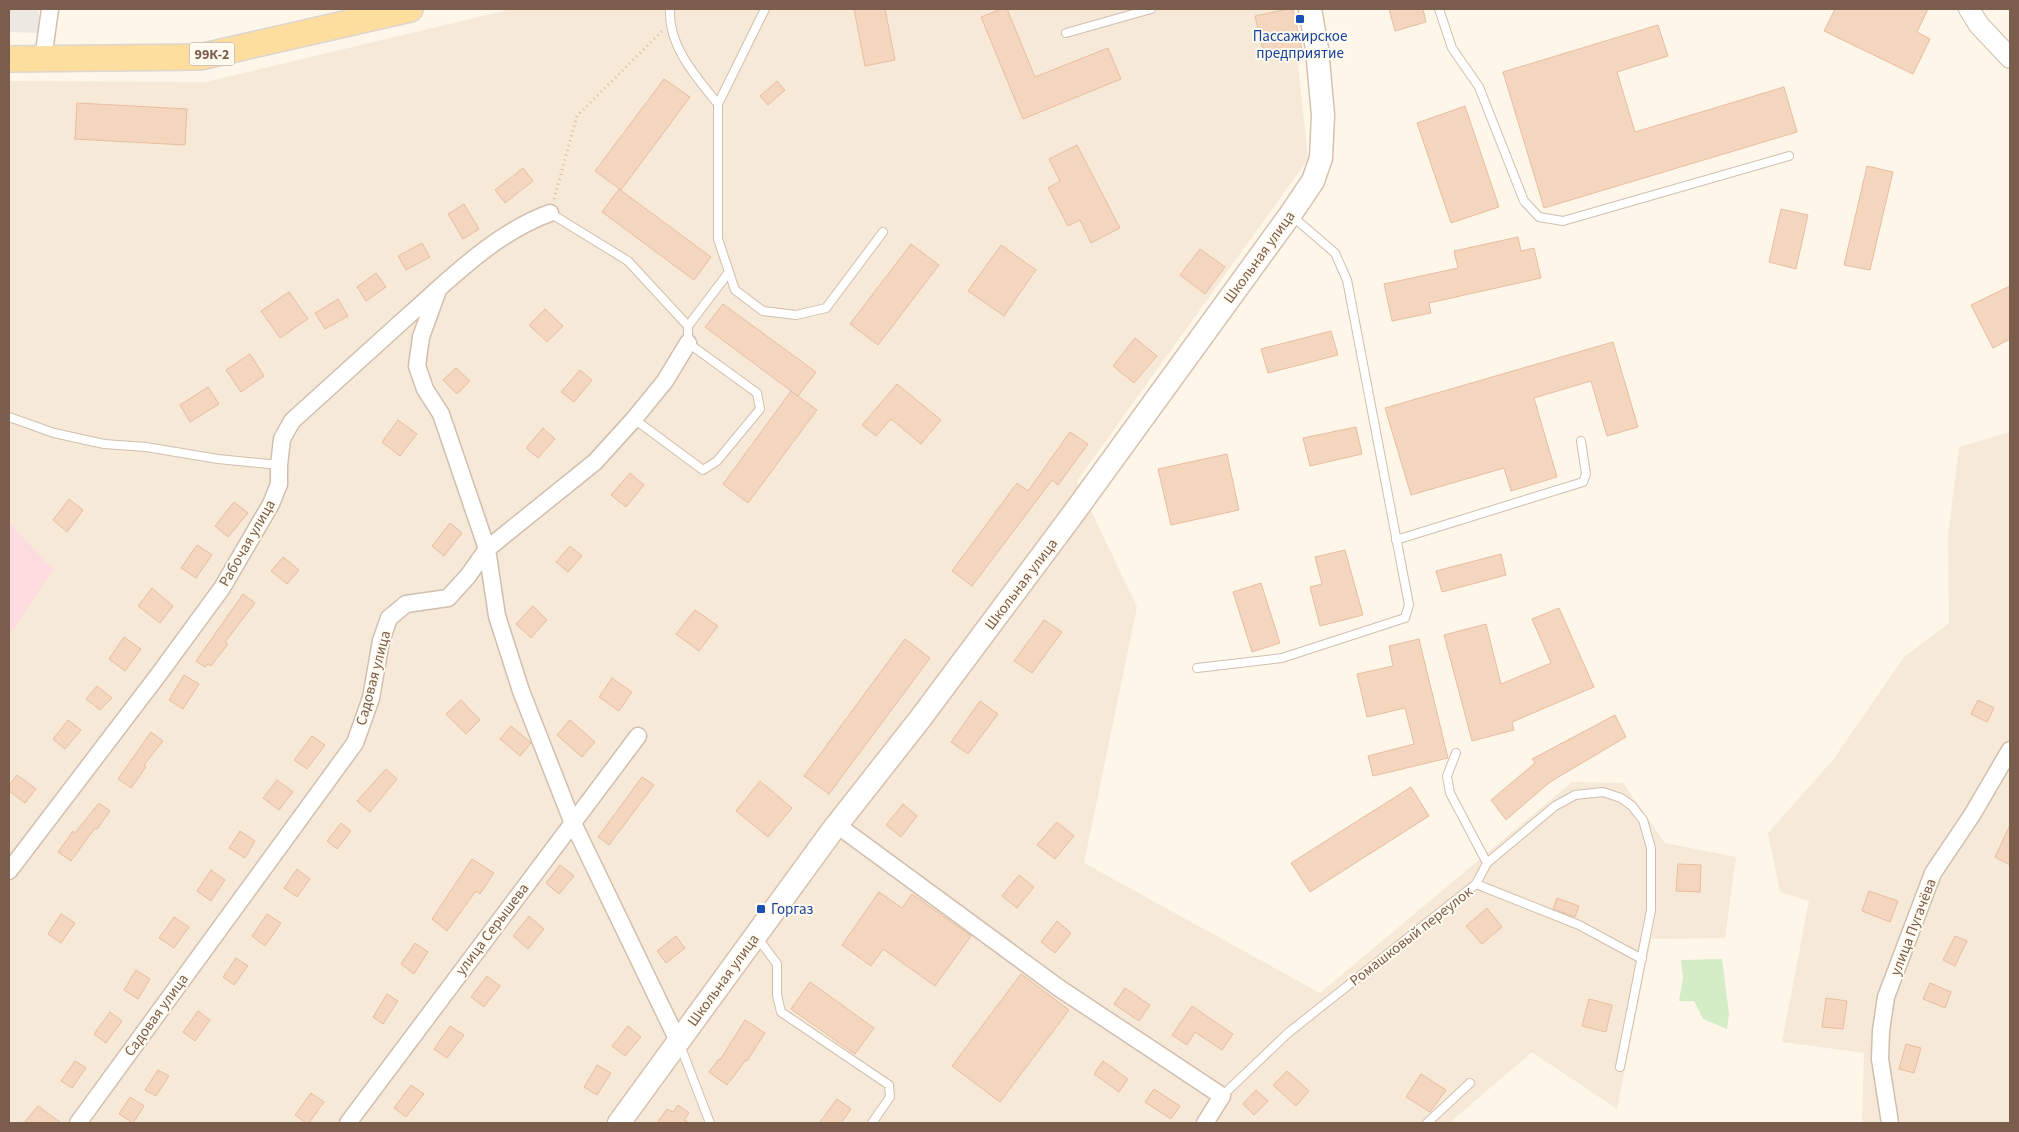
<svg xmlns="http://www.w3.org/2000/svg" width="2019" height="1132" font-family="'Source Sans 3',sans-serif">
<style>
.residential{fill:#f6e9d7}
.industrial{fill:#eee8e2}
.medical{fill:#fcdcde}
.green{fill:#d4edc6}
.building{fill:#f4d6bf;stroke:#e8bd9e}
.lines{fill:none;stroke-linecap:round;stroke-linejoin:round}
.service-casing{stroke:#d1bfad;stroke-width:10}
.minor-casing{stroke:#d1bfad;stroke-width:19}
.tertiary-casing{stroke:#d1bfad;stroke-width:22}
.secondary-casing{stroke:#d7c1ad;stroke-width:25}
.primary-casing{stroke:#dcd5d0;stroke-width:28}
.path{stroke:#dabaa1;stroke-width:3;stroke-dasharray:1 4;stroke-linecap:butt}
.service{stroke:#fff;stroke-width:8}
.minor{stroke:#fff;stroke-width:16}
.tertiary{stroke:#fff;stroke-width:20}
.secondary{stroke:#fff;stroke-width:22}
.primary{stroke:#fede9f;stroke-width:25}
.transit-dot{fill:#1a4fb4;stroke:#fffaf0;stroke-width:2}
.labels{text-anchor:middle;stroke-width:4;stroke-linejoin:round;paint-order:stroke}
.shield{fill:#fffaf0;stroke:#a28c7c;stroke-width:1}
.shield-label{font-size:14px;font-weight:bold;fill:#7a5d4a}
.transit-label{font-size:15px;fill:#164399;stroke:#fffaf0}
.street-label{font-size:15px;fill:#7a5d4a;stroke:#fffaf0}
</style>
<rect width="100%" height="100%" fill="#fdf6e9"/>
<path class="residential" d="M 512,9 L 1292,9 L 1308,159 L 1077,481 L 1137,607 L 1084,863 L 1320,993 L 1572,782 L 1623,783 L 1665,843 L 1736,857 L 1725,938 L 1651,939 L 1617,1109 L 1532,1052 L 1449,1123 L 9,1123 L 9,81 L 206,82 Z
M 2010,432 L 2010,1123 L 1862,1123 L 1864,1053 L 1782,1042 L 1809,901 L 1780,892 L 1768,833 L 1833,760 L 1904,657 L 1949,623 L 1948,535 L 1959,447 Z"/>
<path class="industrial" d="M 9,9 L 38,9 L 40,33 L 9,32 Z"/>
<path class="medical" d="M 9,522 L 53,570 L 9,637 Z"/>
<path class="green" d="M 1722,959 L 1729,1014 L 1727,1029 L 1703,1019 L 1694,1001 L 1679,1001 L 1683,978 L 1681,960 Z"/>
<path class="building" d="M 854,9 L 885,9 L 895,60 L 865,66 Z
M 1001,9 L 1007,9 L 1035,77 L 1108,48 L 1121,79 L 1023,119 L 981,17 Z
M 1288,9 L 1293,9 L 1302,50 L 1265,58 L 1255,16 Z
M 1389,9 L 1423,9 L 1426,22 L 1395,31 Z
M 1835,9 L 1928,9 L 1917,32 L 1930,39 L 1913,74 L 1824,31 Z
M 1658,25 L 1668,56 L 1617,72 L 1635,132 L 1784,87 L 1797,132 L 1544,208 L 1503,72 Z
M 664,79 L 690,97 L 621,190 L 595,171 Z
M 777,81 L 785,90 L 768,105 L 760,96 Z
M 77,103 L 187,109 L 185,145 L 75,139 Z
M 1465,106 L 1499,207 L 1451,223 L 1417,123 Z
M 1077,145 L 1120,228 L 1091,243 L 1080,220 L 1068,226 L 1048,188 L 1060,181 L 1049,159 Z
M 1867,166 L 1893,172 L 1870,270 L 1844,265 Z
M 523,168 L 533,181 L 505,203 L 495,190 Z
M 619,189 L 711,257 L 694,280 L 602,212 Z
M 464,204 L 479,229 L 463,239 L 448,214 Z
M 1781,209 L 1808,215 L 1796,269 L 1769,262 Z
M 1518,237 L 1521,251 L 1534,248 L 1541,278 L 1429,303 L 1431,313 L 1392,321 L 1384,284 L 1458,268 L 1454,251 Z
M 422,243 L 430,257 L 406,270 L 398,256 Z
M 911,244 L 939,265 L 878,345 L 850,324 Z
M 1001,245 L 1036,270 L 1004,316 L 968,291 Z
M 1200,249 L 1225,267 L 1205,294 L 1180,275 Z
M 376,273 L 386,287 L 366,301 L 357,287 Z
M 2010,286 L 2010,339 L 1993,348 L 1971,305 Z
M 289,292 L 308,319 L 280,338 L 261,311 Z
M 338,299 L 348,316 L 325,329 L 315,313 Z
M 723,304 L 816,372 L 798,396 L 705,327 Z
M 545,309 L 563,326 L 547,342 L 529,325 Z
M 1331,331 L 1338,355 L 1268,373 L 1261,349 Z
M 1135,338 L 1157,356 L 1134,383 L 1113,366 Z
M 1613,342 L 1638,427 L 1607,436 L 1591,381 L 1534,398 L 1557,477 L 1511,491 L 1504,468 L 1411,495 L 1385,408 Z
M 250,354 L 264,376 L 241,392 L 226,370 Z
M 456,368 L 470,381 L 457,394 L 443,380 Z
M 580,370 L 592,380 L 574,402 L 561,392 Z
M 897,384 L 941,420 L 921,444 L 891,419 L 876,436 L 862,425 Z
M 208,387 L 219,404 L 190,422 L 180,405 Z
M 791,391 L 817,410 L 748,503 L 723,484 Z
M 398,420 L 417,434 L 400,456 L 382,442 Z
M 1356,427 L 1362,454 L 1310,466 L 1303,438 Z
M 543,428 L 555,439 L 538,458 L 526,448 Z
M 1070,432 L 1088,444 L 1058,485 L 1052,480 L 972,586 L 952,571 L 1017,483 L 1028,491 Z
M 1227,454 L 1239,510 L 1171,525 L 1158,469 Z
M 630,473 L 644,485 L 626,507 L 611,495 Z
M 69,499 L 83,510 L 67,532 L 53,520 Z
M 234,502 L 248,513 L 228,537 L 215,526 Z
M 450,523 L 462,533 L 444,556 L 432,546 Z
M 197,545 L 212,555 L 196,578 L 181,568 Z
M 570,546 L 582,556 L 568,572 L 556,562 Z
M 1345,550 L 1363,615 L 1320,626 L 1310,587 L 1322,584 L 1315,557 Z
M 1501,554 L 1506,575 L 1442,592 L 1436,571 Z
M 283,557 L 299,570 L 287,584 L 271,571 Z
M 1261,583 L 1280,643 L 1252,652 L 1233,592 Z
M 152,588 L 173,606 L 160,623 L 138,606 Z
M 243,594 L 255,603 L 225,642 L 228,644 L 211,666 L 208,664 L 205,667 L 196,661 Z
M 533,606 L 547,620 L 531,638 L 516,624 Z
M 1559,608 L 1594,687 L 1512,722 L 1514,730 L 1472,741 L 1444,635 L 1486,624 L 1501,684 L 1551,663 L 1532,619 Z
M 695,610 L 718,626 L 699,651 L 676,634 Z
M 1044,620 L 1062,632 L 1032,673 L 1014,661 Z
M 124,637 L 141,649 L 125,671 L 109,659 Z
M 905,639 L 930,658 L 829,794 L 804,776 Z
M 1419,639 L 1448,758 L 1373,776 L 1368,756 L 1414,744 L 1405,708 L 1367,717 L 1357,674 L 1393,666 L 1389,646 Z
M 184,675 L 199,684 L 183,709 L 169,700 Z
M 612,678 L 632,692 L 619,711 L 599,697 Z
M 97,686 L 112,698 L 100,710 L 86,699 Z
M 461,700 L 480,720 L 466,734 L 446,714 Z
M 1978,700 L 1994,708 L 1987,722 L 1971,714 Z
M 980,701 L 998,714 L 968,754 L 951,742 Z
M 1615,715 L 1626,737 L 1550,782 L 1506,820 L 1491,800 L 1535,763 L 1532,759 Z
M 68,720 L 81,730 L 65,749 L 53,739 Z
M 570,720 L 595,742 L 582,757 L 557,735 Z
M 511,726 L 531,743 L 520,756 L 500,739 Z
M 151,732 L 163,741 L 144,765 L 146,767 L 131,788 L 118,779 Z
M 312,736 L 325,745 L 307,769 L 294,760 Z
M 386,769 L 397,779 L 370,812 L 357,801 Z
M 17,775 L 36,789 L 25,803 L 9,791 L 9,785 Z
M 642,777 L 654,785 L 609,845 L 598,837 Z
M 277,780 L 293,792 L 279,810 L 263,798 Z
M 760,781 L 792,808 L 768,837 L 736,811 Z
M 1411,787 L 1429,816 L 1310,892 L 1291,863 Z
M 99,803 L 110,811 L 97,829 L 95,828 L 71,861 L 58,852 L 73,831 L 75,833 Z
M 903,804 L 917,816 L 901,837 L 886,825 Z
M 1057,822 L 1074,836 L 1055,859 L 1037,845 Z
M 341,823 L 351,831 L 337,849 L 327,841 Z
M 2010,825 L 2010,865 L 1995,857 Z
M 240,831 L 255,841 L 245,858 L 229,848 Z
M 472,859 L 494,873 L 480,894 L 476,891 L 447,931 L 432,919 Z
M 1678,864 L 1701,865 L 1700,892 L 1676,891 Z
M 560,865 L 574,876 L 559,894 L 546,883 Z
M 297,869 L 310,879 L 297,897 L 284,888 Z
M 211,870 L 225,880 L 211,901 L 197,891 Z
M 1019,875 L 1034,887 L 1017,908 L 1002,896 Z
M 1869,891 L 1898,901 L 1890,922 L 1862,911 Z
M 879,892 L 902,908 L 912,894 L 971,936 L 935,986 L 883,949 L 871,966 L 842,945 Z
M 1557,898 L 1579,906 L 1575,917 L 1553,909 Z
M 1487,908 L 1502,927 L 1482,944 L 1466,926 Z
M 61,914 L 75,923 L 61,943 L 48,934 Z
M 267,914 L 281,923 L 265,946 L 252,936 Z
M 529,916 L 544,929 L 528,949 L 513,936 Z
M 174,917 L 189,927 L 174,948 L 159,938 Z
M 1057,921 L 1071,933 L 1055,953 L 1041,942 Z
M 676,936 L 685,948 L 666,963 L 657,951 Z
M 1955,936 L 1967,941 L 1955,966 L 1943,960 Z
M 415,943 L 428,952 L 414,974 L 401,964 Z
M 236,958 L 248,966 L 234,985 L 223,977 Z
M 136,970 L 150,979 L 138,999 L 124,990 Z
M 1021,974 L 1069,1010 L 1000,1102 L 952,1066 Z
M 487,976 L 500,986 L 484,1007 L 471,997 Z
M 810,982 L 874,1028 L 855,1054 L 791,1009 Z
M 1930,983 L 1951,992 L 1945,1008 L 1923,999 Z
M 1125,988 L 1150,1005 L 1139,1021 L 1114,1004 Z
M 387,994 L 398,1001 L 383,1024 L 373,1017 Z
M 1826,998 L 1847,1001 L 1843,1029 L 1822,1027 Z
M 1589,999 L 1612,1005 L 1606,1032 L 1582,1026 Z
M 1192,1006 L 1233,1034 L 1222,1050 L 1195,1032 L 1187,1045 L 1172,1035 Z
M 198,1011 L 210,1020 L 195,1041 L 183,1032 Z
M 110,1012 L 122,1021 L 106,1043 L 94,1034 Z
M 745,1020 L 765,1033 L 747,1061 L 746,1060 L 727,1085 L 709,1072 L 719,1059 L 720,1060 Z
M 450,1026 L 464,1035 L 447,1058 L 434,1049 Z
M 628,1026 L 641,1037 L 625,1056 L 612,1046 Z
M 1906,1044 L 1921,1048 L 1914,1073 L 1899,1069 Z
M 75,1061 L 86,1068 L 72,1088 L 61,1081 Z
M 1103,1061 L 1128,1079 L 1119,1092 L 1094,1074 Z
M 597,1065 L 611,1073 L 597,1095 L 584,1087 Z
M 158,1070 L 169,1076 L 156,1096 L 145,1090 Z
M 1287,1071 L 1309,1091 L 1296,1106 L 1273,1085 Z
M 1421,1074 L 1446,1090 L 1430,1112 L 1406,1097 Z
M 411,1085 L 424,1094 L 406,1117 L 394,1108 Z
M 1154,1089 L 1180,1106 L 1171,1119 L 1145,1102 Z
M 1256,1090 L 1268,1101 L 1254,1115 L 1243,1104 Z
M 311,1093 L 324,1102 L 309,1123 L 306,1123 L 295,1115 Z
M 130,1097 L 144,1106 L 133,1123 L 119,1114 Z
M 837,1099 L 851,1109 L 841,1123 L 819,1123 Z
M 678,1105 L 689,1113 L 684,1120 L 690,1123 L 657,1123 L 667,1109 L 673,1112 Z
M 38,1106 L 61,1123 L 24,1123 Z"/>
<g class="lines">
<defs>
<path id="service" d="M 670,9 C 668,46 696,77 718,104
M 765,9 L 718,104 L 718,239 L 735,290 L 763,311 L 796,315 L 826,308 L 883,232
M 1439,9 L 1452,48 L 1479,87 L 1524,201 L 1539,217 L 1563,221 L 1789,156
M 1066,33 L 1151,9
M 550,213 L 628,261 L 688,326
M 9,417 L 54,433 L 104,444 L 146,447 L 218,459 L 279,465
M 634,419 L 703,470 L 717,461 L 760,409 L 757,393 L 688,343 L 688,326 L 729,272
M 1396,540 L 1583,482 L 1586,474 L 1581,441
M 1197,668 L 1282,658 L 1405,618 L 1409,605 L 1347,280 L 1335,253 L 1292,216
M 1456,753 L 1447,776 L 1450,793 L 1487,863
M 1476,884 L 1579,925 L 1642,959
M 757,937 L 777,964 L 777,995 L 781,1012 L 889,1085 L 890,1097 L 872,1123
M 680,1045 L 710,1123
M 1222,1096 L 1288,1033 L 1476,884 L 1487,863 L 1555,806 L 1575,795 L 1603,792 L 1621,798 L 1632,806 L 1643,820 L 1651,848 L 1651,910 L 1620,1067
M 1427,1123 L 1470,1083"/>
<path id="minor" d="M 43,59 L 50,9
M 438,290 L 421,337 L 417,366 L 425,389 L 441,414 L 487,549 L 497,616 L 521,691 L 572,821 L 678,1041
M 837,825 L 1059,988 L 1222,1096 L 1205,1123
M 9,871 L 159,674 L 222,588 L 271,504 L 279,484 L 279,465 L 282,439 L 292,421 C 331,386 369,351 408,316 C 452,277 495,233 550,213
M 78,1123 L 355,743 L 371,698 L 381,641 L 389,618 L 406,604 L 448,598 L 468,576 L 487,549 L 595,462 L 634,419 L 665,381 L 688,343
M 348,1123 L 638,736
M 1890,1123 L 1880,1059 L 1881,1031 L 1886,997 L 1933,873 L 1972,815 L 2010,750"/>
<path id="tertiary" d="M 1969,9 L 1979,25 L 2010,58"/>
<path id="secondary" d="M 619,1123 L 832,831 L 920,719 L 1073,514 L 1290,215 L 1313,181 L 1321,158 L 1323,115 L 1317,49 L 1310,9"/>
<path id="primary" d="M 9,59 L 200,57 L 410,9"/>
</defs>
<use href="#service" class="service-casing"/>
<use href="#minor" class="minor-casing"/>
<use href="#tertiary" class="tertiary-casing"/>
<use href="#secondary" class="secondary-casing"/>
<use href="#primary" class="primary-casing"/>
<path class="path" d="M 554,199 L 577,116 L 662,31"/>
<use href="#service" class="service"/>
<use href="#minor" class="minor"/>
<use href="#tertiary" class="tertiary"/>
<use href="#secondary" class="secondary"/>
<use href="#primary" class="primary"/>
</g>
<g class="transit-dot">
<rect x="1295" y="14" width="10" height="10" rx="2.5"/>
<rect x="756" y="904" width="10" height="10" rx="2.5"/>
</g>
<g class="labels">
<rect class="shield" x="189.5" y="42.5" width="45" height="23" rx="4"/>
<g class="shield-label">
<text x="212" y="59">99К-2</text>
</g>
<g class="transit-label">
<text x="1300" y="41">Пассажирское<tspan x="1300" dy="17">предприятие</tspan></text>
<text x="771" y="914" text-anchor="start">Горгаз</text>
</g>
<g class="street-label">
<text transform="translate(1259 257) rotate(-54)" y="5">Школьная улица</text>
<text transform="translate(247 543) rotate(-60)" y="5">Рабочая улица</text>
<text transform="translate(1021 584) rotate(-53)" y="5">Школьная улица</text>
<text transform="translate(373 678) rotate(-75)" y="5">Садовая улица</text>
<text transform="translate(1913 927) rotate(-69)" y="5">улица Пугачёва</text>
<text transform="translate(492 929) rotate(-53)" y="5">улица Серышева</text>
<text transform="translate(1411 936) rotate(-38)" y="5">Ромашковый переулок</text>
<text transform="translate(723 980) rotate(-54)" y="5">Школьная улица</text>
<text transform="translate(156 1015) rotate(-54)" y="5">Садовая улица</text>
</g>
</g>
<rect width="2019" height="1132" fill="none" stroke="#7a5d4a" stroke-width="20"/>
</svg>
